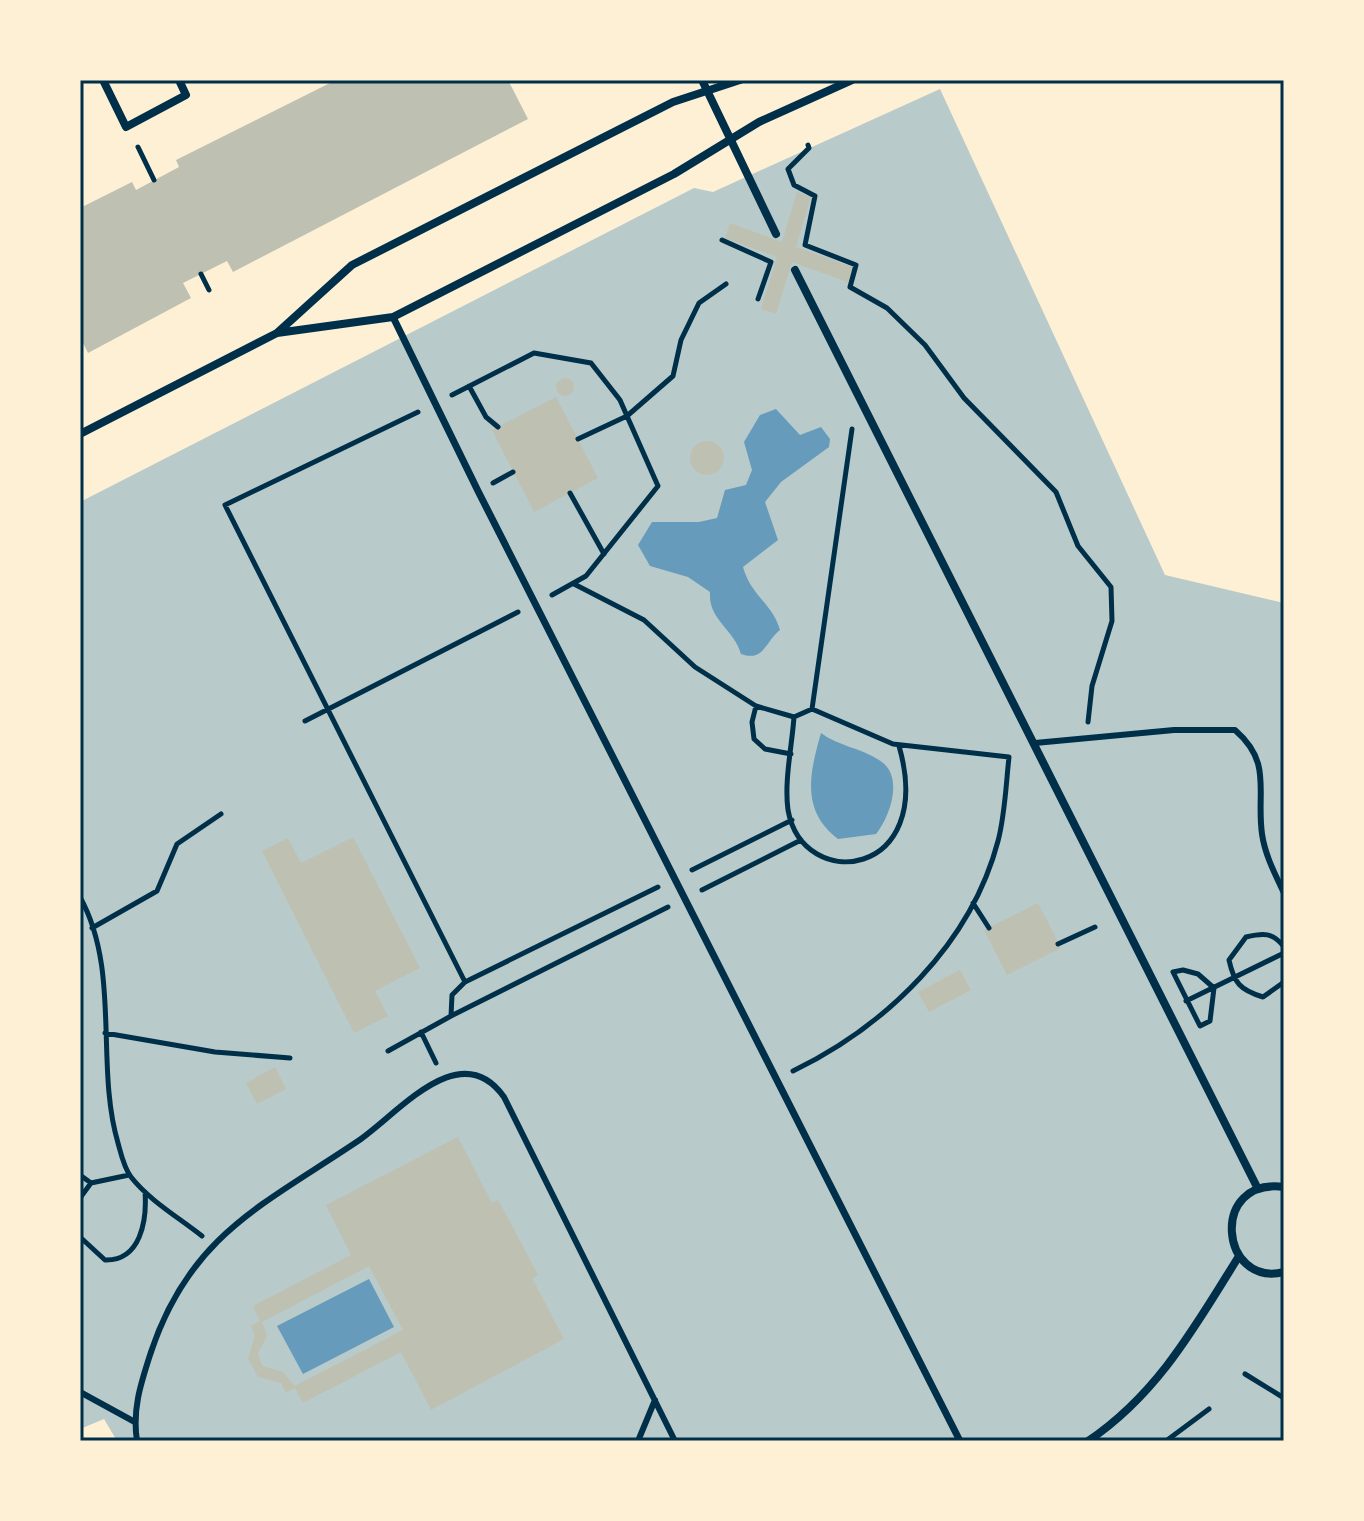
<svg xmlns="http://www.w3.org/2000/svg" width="1364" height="1521" font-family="Montserrat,sans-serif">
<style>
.green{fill:#b9caca}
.water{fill:#669bbc}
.building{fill:#bec0b2;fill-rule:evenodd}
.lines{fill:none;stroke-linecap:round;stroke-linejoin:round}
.path{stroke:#003049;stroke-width:5}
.service{stroke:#003049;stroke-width:6}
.pedestrian{stroke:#003049;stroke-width:7}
.minor{stroke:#003049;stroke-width:8}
.neatline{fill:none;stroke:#003049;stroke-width:3}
</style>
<rect width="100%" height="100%" fill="#fdf0d5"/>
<path class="green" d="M 940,89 L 1165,575 L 1284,603 L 1284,1441 L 117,1441 L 104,1419 L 80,1429 L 80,502 L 694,188 L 713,192 Z"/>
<path class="water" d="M 776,409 L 800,435 L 821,427 L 830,439 L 829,447 L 781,482 L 765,502 L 778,540 L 743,567 C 751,596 772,603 780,630 C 765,642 764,662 741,654 C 734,629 708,620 710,592 L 688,577 L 650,566 L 638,545 L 652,522 L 699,522 L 717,518 L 725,490 L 746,485 L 752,470 L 744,442 L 760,415 Z
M 821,733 C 838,746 861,748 879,760 C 905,775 890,817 876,834 L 838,839 C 800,810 810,772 821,733 Z
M 369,1279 L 394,1327 L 303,1374 L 277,1326 Z"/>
<path class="building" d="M 336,80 L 508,80 L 528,119 L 233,272 L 227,261 L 183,283 L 191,298 L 88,353 L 80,337 L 80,208 L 132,182 L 136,190 L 179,167 L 176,160 Z
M 797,192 L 811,197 L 796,247 L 853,267 L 848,282 L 792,262 L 776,314 L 761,309 L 777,257 L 725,238 L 730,223 L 782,242 Z
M556 387a9 9 0 1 1 18 0a9 9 0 1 1-18 0Z
M 556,397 L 598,478 L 534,512 L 492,430 Z
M690 458a17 17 0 1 1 34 0a17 17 0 1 1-34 0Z
M 353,837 L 420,968 L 375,991 L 388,1016 L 354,1033 L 262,851 L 288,838 L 301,863 Z
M 1038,903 L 1061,948 L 1007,975 L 984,930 Z
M 960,970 L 971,990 L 929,1012 L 918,992 Z
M 275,1067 L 286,1089 L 257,1104 L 246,1083 Z
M 458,1137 L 492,1203 L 498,1200 L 517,1235 L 538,1275 L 532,1278 L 564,1339 L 431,1410 L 401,1352 L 303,1403 L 295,1388 L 286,1393 L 281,1383 L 258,1377 L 248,1358 L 255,1336 L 251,1326 L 260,1321 L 253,1306 L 351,1255 L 326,1205 ZM 369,1266 L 403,1330 L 295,1386 L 283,1372 L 262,1366 L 258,1353 L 267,1336 L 262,1322 Z"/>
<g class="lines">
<path class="path" d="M 808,145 L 809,148 L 788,169 L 794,185 L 815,196 L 805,245 L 856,265 L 850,287 L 887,308 L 925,345 L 964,398 L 1056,492 L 1078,546 L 1111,587 L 1112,621 L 1092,686 L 1088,722
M 138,147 L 154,180
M 722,240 L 771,262 L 758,299
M 201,274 L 209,290
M 469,386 L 486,417 L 498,427
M 452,395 L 534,353 L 591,363 L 620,400 L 627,416 L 578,439
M 493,483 L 513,472
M 570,493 L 604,554
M 574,584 L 644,620 L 695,667 L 756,706 L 794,717 L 812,709 L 893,744 L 1009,757 C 1006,784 1005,815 998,841 C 971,944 886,1026 793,1071
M 552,595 L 586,576 L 658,486 L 627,416 L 673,376 L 681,340 L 699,303 L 726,284
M 756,706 L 752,722 L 754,739 L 765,749 L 791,754
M 812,709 L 852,429
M 794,717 C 792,746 784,781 788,810 C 803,894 937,878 899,746
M 305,721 L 518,612
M 692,870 L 792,820
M 702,890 L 801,840
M 80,897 C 121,971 95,1065 118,1143 C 121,1154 124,1168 131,1177 C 150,1201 178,1217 202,1236
M 973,903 L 989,928
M 92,928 L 157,891 L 177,844 L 221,814
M 1058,944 L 1095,927
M 1284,947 C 1273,932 1263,933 1246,937 L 1229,960 C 1234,983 1240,990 1263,997 L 1284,982
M 1183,970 L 1198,974 L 1214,988 L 1210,1021 L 1200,1026 L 1173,972 Z
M 465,982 L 658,887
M 1186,1001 L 1284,953
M 451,1016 L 668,907
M 421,1032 L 436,1063
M 105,1033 L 215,1052 L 290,1058
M 388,1051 L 451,1016 L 452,995 L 465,982 L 225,505 L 418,412
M 80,1175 L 91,1183 L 129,1175
M 80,1198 L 91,1183
M 80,1237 L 105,1260 C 141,1261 147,1220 145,1192
M 1245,1374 L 1284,1398
M 1166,1441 L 1209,1409"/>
<path class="service" d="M 1035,743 L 1174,730 L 1235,730 C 1273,763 1256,791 1262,834 C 1265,855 1275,874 1284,893
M 80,1392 L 133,1421
M 137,1441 C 132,1409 141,1383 151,1352 C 190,1235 263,1205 358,1141 C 398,1114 460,1035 504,1097 L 675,1441
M 638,1441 L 655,1400"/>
<path class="pedestrian" d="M 393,317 L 478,491 L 960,1441"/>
<path class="minor" d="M 103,80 L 126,127 L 186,95 L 179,80
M 702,80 L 776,234
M 795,270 L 1258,1189
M 277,333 L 393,317 L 674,174 L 759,122 L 852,80
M 80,434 L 277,333 L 352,265 L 673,102 L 740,80
M 1284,1187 C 1209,1177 1220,1288 1284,1272
M 1088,1441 C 1158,1394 1196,1325 1239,1256"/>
</g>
<rect width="1364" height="1521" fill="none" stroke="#fdf0d5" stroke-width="164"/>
<rect x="82" y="82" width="1200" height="1357" class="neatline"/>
</svg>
